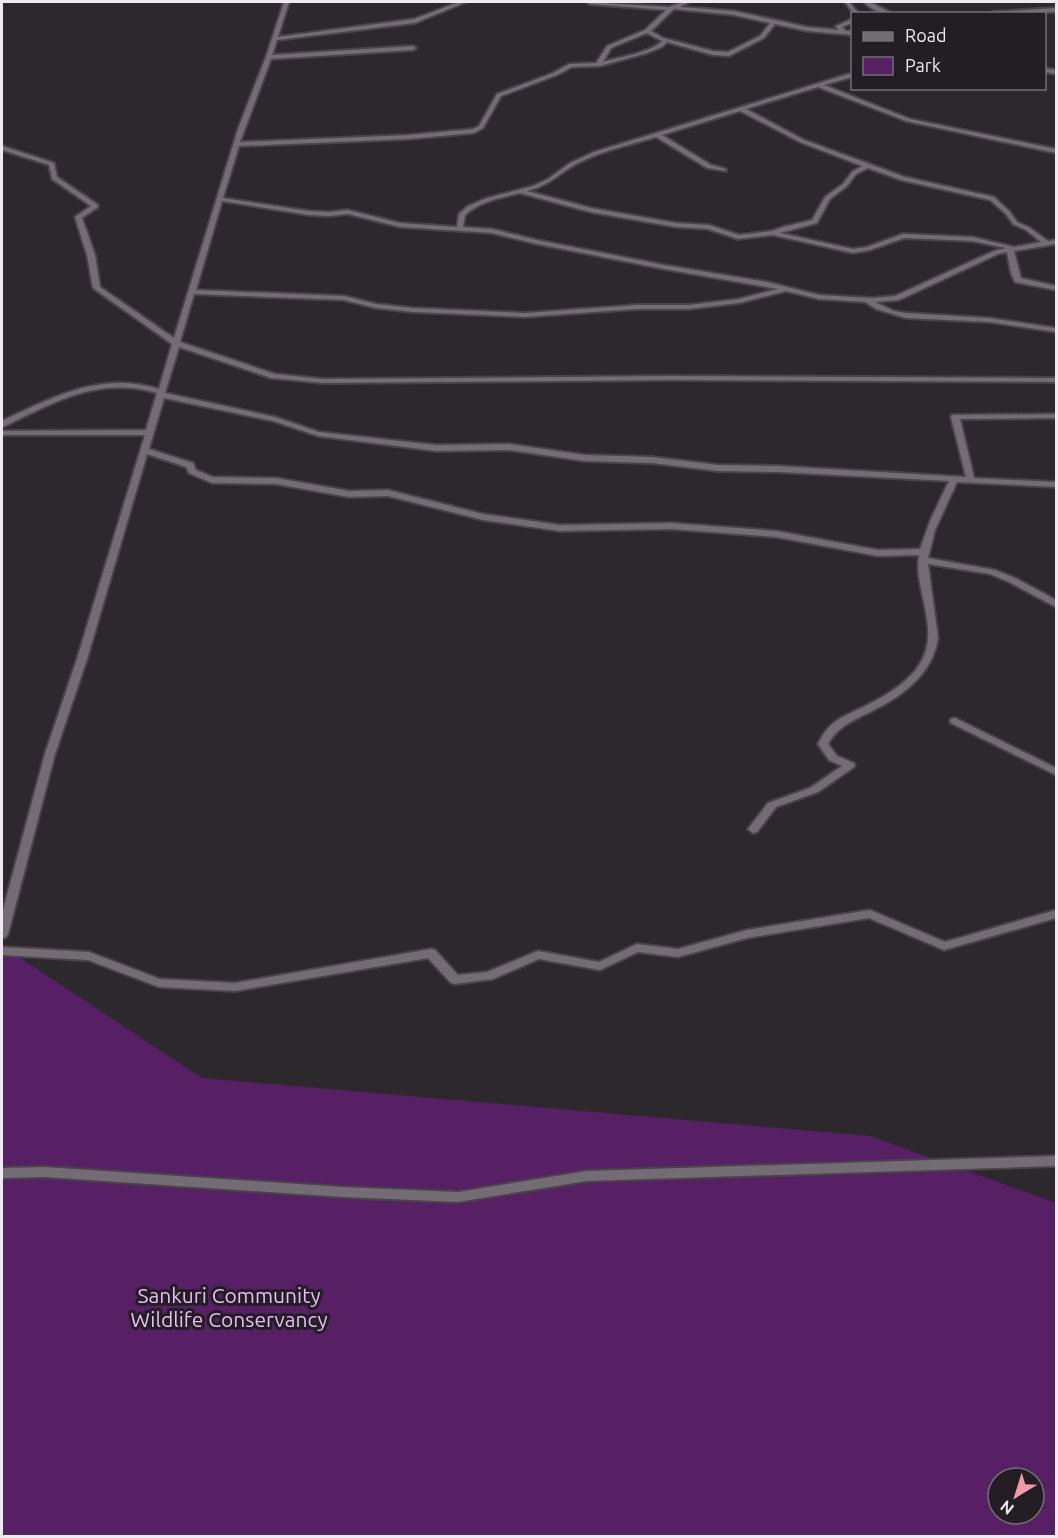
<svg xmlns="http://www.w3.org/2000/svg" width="1058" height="1538" font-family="Ubuntu,sans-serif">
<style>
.green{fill:#572065;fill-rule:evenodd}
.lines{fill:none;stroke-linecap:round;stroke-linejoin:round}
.street-casing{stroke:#49444a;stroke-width:4}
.street{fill:#736c75;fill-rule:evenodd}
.labels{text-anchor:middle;stroke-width:6;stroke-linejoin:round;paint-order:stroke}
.near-park-label{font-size:21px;fill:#ebbcf8;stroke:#231d24}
</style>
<rect width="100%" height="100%" fill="#2d272e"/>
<path class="green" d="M 2,946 L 202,1078 L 870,1136 L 1056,1203 L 1056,1536 L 2,1536 ZM 998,1478 L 1034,1478 L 1034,1514 L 998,1514 Z"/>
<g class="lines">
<defs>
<path id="street" d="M 284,2 L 289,2 L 278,37 L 414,19 L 459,2 L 466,2 L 415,23 L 277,40 L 272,55 L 413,46 L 416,48 L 413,50 L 271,59 L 240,142 L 409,135 L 473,129 L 479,126 L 497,94 L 553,73 L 569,64 L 596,63 L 607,46 L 645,30 L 666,10 L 589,4 L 587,2 L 669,7 L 684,2 L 689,2 L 680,7 L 734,11 L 807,27 L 838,30 L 836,26 L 852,19 L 852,23 L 842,27 L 846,31 L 852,31 L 852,35 L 807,31 L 775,24 L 764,38 L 729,56 L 713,55 L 667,42 L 662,47 L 647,53 L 600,66 L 572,67 L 557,75 L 501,96 L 483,128 L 474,133 L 409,139 L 239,146 L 223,198 L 309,211 L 329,212 L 348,210 L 400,223 L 457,227 L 459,214 L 468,206 L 487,198 L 533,186 L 548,179 L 570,163 L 594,152 L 852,73 L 852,77 L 824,85 L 910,119 L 1056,149 L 1056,153 L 906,121 L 818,87 L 746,109 L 804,140 L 905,177 L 994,197 L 1010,212 L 1017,222 L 1030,228 L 1048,241 L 1056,240 L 1056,244 L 1014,251 L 1021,278 L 1056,286 L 1056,290 L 1015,282 L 1011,273 L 1007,252 L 998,254 L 899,300 L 875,302 L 894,311 L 906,313 L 989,318 L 1056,328 L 1056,332 L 989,322 L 906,318 L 876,309 L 865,302 L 819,299 L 786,291 L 739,303 L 689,309 L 637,309 L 525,317 L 413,312 L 376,308 L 344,300 L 194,294 L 180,342 L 275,374 L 323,379 L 671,376 L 1056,378 L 1056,382 L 671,380 L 323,383 L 271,378 L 179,347 L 165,393 L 275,417 L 319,432 L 436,445 L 509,444 L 585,455 L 652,457 L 718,465 L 778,466 L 966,477 L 951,417 L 952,415 L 1056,414 L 1056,418 L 960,419 L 974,478 L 1056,482 L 1056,487 L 957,482 L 935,530 L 928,558 L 995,570 L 1015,578 L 1056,600 L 1056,607 L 1009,582 L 990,574 L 928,564 L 938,638 C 933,673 903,696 872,711 C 854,720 838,726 828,744 L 837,756 L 854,763 L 855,765 L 854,767 L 818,792 L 776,807 L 757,832 L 753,833 L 748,829 L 768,803 L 810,788 L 842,766 L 829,760 L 818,744 C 822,736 827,728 835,722 C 844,715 856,711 867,705 C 890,694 919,676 926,650 C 935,619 914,586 919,555 L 878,556 L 776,537 L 671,529 L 560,531 L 483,520 L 388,496 L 349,497 L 276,484 L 212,483 L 189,473 L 186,467 L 147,454 L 87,659 L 55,754 L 8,934 L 6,937 L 2,938 L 2,914 L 45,754 L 77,659 L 145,435 L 2,435 L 2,431 L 146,430 L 157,393 C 100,376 56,401 5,426 L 2,426 L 2,421 C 53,397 101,371 159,389 L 172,344 L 93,288 L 87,255 L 75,217 L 91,206 L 52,179 L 49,165 L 2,150 L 2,146 L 54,163 L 57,177 L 98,205 L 98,207 L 82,218 L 95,255 L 100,287 L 174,338 L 238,129 L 266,57 ZM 674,9 L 734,15 L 770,23 L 760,36 L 728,52 L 713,51 L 663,38 L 651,31 ZM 647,33 L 662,41 C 650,53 619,57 603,62 L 611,48 ZM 740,111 L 800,142 L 862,166 L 852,172 L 843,184 L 825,197 L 812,220 L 783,227 L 772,231 L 739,235 L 709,225 L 676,223 L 591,208 L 527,191 C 550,185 558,174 576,164 C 601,151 629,145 656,137 L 707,168 L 726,171 L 726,169 L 711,165 L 662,135 ZM 868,168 L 901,180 L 990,200 L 1006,214 L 1013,224 L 1026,230 L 1041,242 L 1014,247 L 972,237 L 903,234 L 867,247 L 853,249 L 780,233 L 817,223 L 830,199 L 847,186 L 856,174 ZM 520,193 L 590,212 L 676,227 L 708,229 L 738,239 L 773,235 L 853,253 L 870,250 L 904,238 L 972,241 L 1006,248 L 994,251 L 895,296 L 872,298 L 819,295 L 767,282 L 664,265 L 537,240 L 492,229 L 463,227 L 465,215 C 480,201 501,198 520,193 ZM 222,201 L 309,215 L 329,216 L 348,214 L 400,227 L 492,233 L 537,244 L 664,269 L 778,289 L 739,299 L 689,305 L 637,305 L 525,313 L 413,308 L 376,304 L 344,296 L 196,290 ZM 164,398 L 273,421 L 318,436 L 436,451 L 509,450 L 585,461 L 652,463 L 718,471 L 778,472 L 949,481 L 931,519 L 920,549 L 878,550 L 776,531 L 671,523 L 560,525 L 483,514 L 388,490 L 349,491 L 276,478 L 213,477 L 196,470 L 193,463 L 149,449 Z
M 845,2 L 849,2 L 859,14 L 854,14 Z
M 864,2 L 870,2 L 893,14 C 883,14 871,10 864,2 Z
M 1056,8 L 1056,12 L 991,14 L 993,12 Z
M 1044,68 L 1056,70 L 1056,74 L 1044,72 Z
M 955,718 L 1056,768 L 1056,775 L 951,723 L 950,721 L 951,719 Z
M 870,910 L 945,942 L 1056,910 L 1056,918 L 944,950 L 869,918 L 747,938 L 678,957 L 638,952 L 600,970 L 539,959 L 493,979 L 455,984 L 451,983 L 428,958 L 235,991 L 159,987 L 88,960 L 2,955 L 2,947 L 89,952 L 160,979 L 235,983 L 431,949 L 435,950 L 458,975 L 487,972 L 538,951 L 599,962 L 637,944 L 678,949 L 747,930 Z
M 1056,1156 L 1056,1166 L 587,1181 L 458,1202 L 343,1197 L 45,1177 L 2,1178 L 2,1168 L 45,1167 L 343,1187 L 458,1192 L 587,1171 Z"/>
</defs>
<use href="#street" class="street-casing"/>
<use href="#street" class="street"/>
</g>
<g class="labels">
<g class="near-park-label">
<text x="229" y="1303">Sankuri Community<tspan x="229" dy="24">Wildlife Conservancy</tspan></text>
</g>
</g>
<rect width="1058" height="1538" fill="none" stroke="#eeeaef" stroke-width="6"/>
<rect x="851" y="12" width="195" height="78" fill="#231d24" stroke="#746f75" stroke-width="1.5"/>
<rect x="863" y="32" width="30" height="9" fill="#736c75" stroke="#746f75" stroke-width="1.5"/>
<text x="905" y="42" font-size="18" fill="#eeeaef">Road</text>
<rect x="863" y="57" width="30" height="18" fill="#572065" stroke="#746f75" stroke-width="1.5"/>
<text x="905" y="72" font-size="18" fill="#eeeaef">Park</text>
<g transform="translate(1016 1496) rotate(218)"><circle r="28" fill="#231d24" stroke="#746f75" stroke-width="1.5"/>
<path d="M0-4.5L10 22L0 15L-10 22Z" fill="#f39aa7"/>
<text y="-9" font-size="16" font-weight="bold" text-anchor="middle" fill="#eeeaef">N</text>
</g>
</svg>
